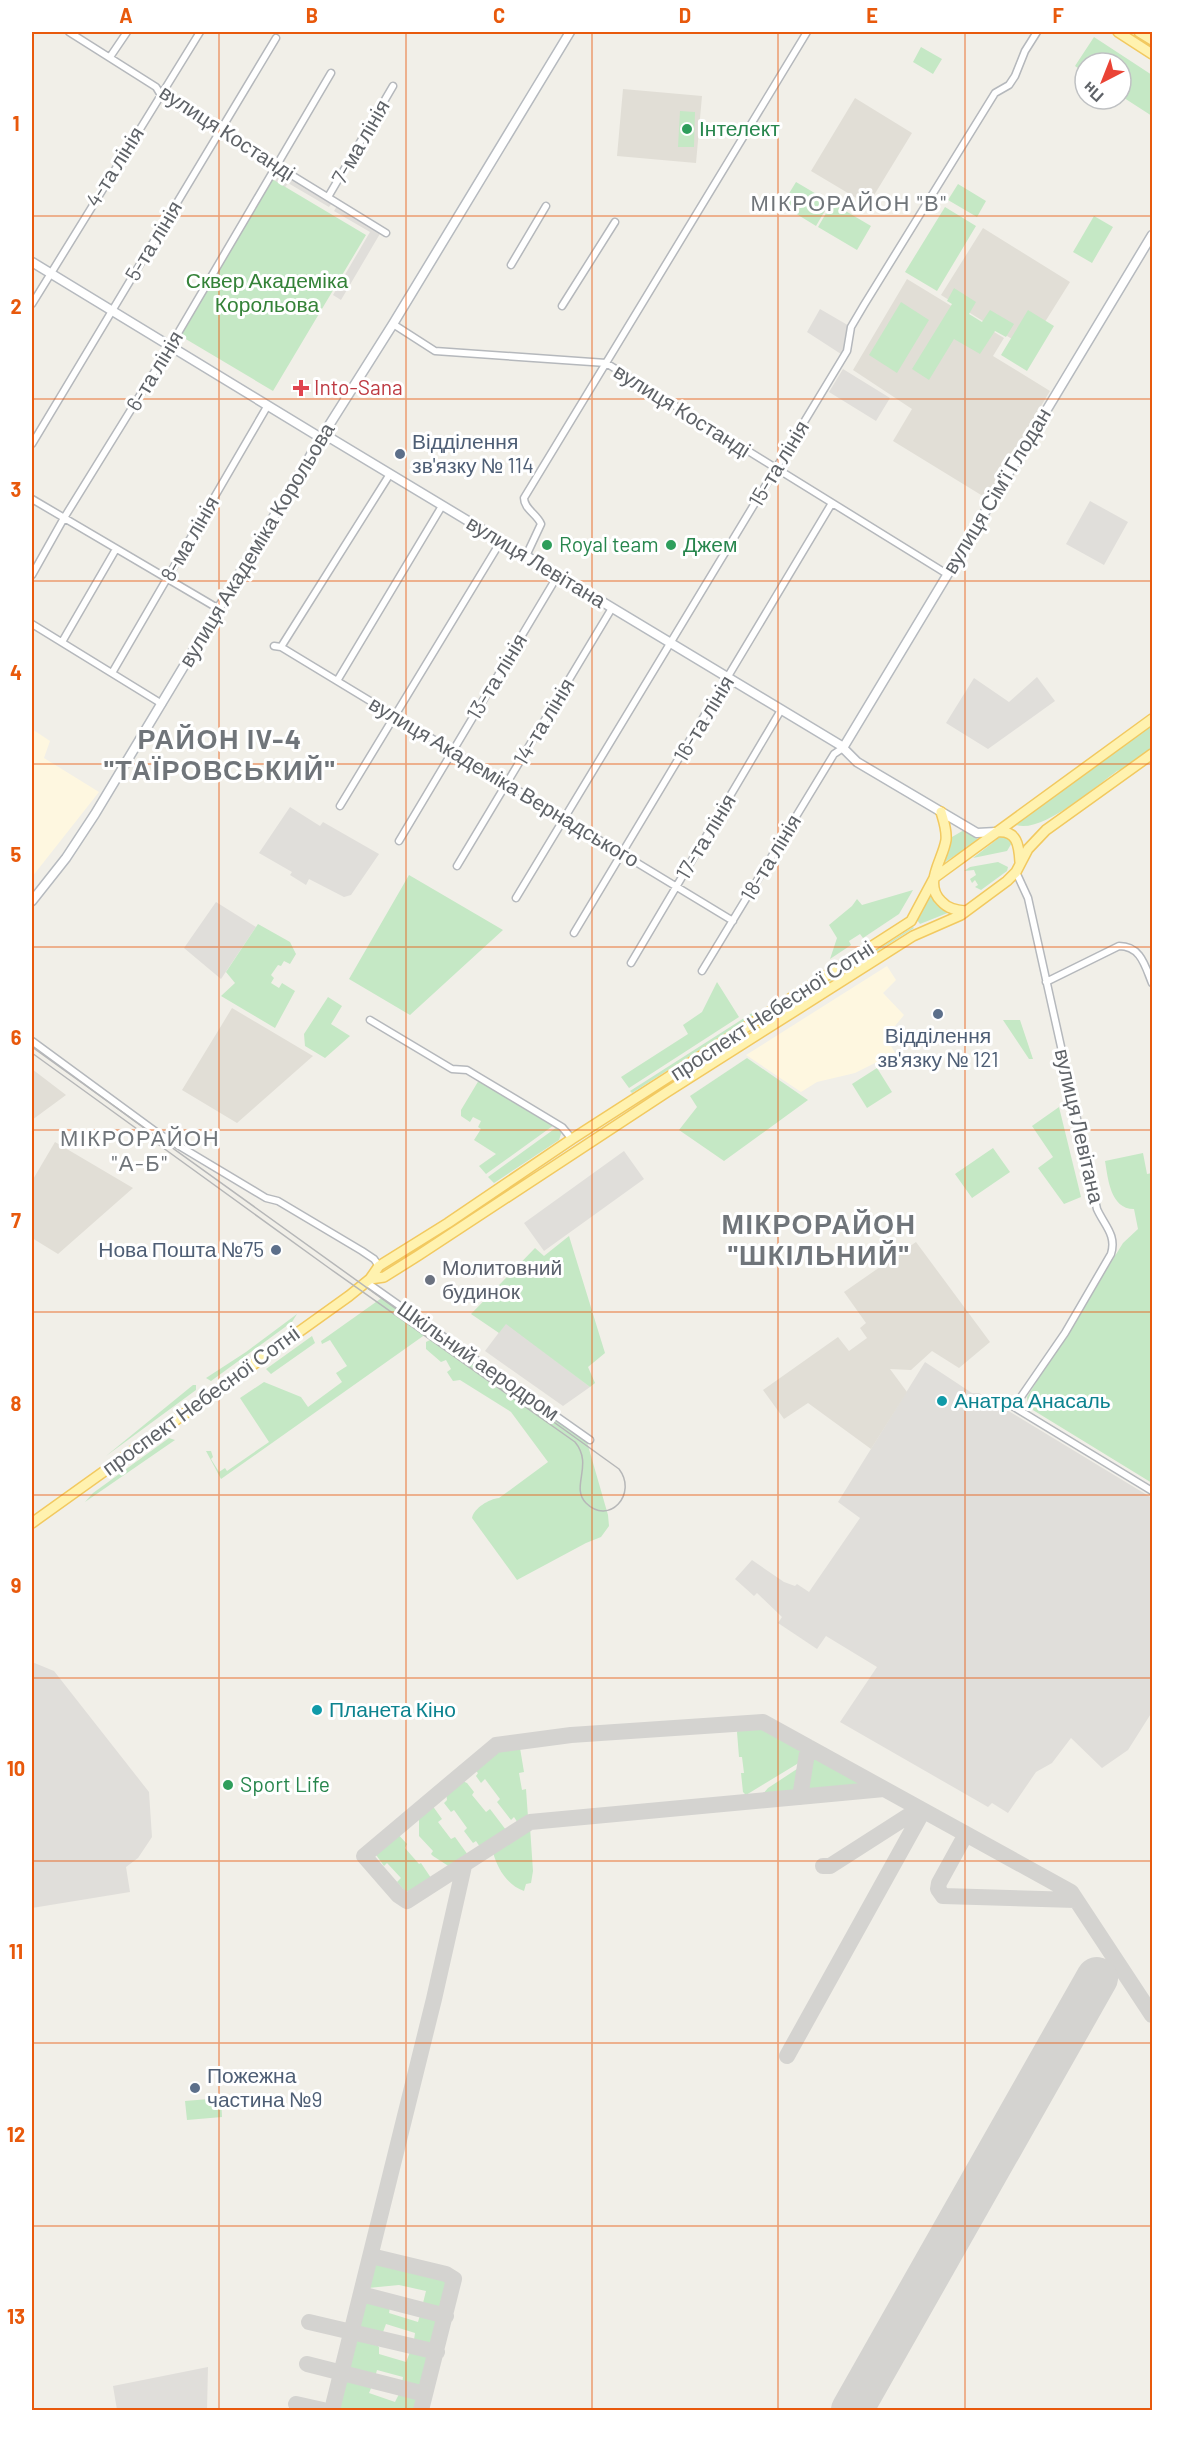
<svg xmlns="http://www.w3.org/2000/svg" width="1184" height="2442" font-family="Barlow,sans-serif">
<style>
.commercial{fill:#fef7e0}
.industrial{fill:#e0deda}
.education{fill:#e1ded6}
.green{fill:#c5e8c5}
.lines{fill:none;stroke-linecap:round;stroke-linejoin:round}
.taxiway{stroke:#d4d3d0;stroke-width:16}
.runway{stroke:#d4d3d0;stroke-width:42}
.street-casing{stroke:#b5b8bc;stroke-width:9}
.secondary-casing{stroke:#b6babf;stroke-width:11}
.primary-casing{stroke:#f2c960;stroke-width:12}
.street{stroke:#fff;stroke-width:6}
.secondary{stroke:#fff;stroke-width:8}
.primary{stroke:#fff2af;stroke-width:9}
.tram{stroke:#b6b7b8;stroke-width:1.5}
.grid{fill:none;stroke:#e8590c;stroke-width:1.5;stroke-opacity:0.55}
.leisure-dot{fill:#2e9e5b;stroke:#fff;stroke-width:2}
.health-dot{fill:#e0444e;stroke:#fff;stroke-width:2}
.service-dot{fill:#5c6f8a;stroke:#fff;stroke-width:2}
.worship-dot{fill:#6b7280;stroke:#fff;stroke-width:2}
.culture-dot{fill:#0f9aa8;stroke:#fff;stroke-width:2}
.labels{text-anchor:middle;stroke-width:6;stroke-linejoin:round;paint-order:stroke}
.leisure-label{font-size:21px;fill:#27864d;stroke:#fff;text-anchor:start}
.street-label{font-size:21px;fill:#5f6368;stroke:#fff}
.park-label{font-size:21px;fill:#348238;stroke:#fff}
.health-label{font-size:21px;fill:#be3a42;stroke:#fff;text-anchor:start}
.service-label{font-size:21px;fill:#4e5e75;stroke:#fff;text-anchor:start}
.worship-label{font-size:21px;fill:#5b616d;stroke:#fff;text-anchor:start}
.culture-label{font-size:21px;fill:#0d838f;stroke:#fff;text-anchor:start}
.neighbourhood-label{font-size:22px;letter-spacing:1.5px;fill:#70757a;stroke:#fff}
.district-label{font-size:27px;font-weight:bold;letter-spacing:1.5px;fill:#70757a;stroke:#fff}
.neatline{fill:none;stroke:#e8590c;stroke-width:2}
.grid-label{font-size:20px;text-anchor:middle;font-weight:bold;fill:#e8590c}
</style>
<rect width="100%" height="100%" fill="#f1efe8"/>
<path class="commercial" d="M 32,729 L 50,741 L 44,758 L 99,792 L 32,877 Z
M 887,966 L 896,980 L 883,993 L 904,1015 L 886,1037 L 895,1053 L 855,1073 L 817,1082 L 801,1092 L 746,1055 Z"/>
<path class="industrial" d="M 280,173 L 332,203 L 329,207 L 288,183 L 284,189 L 274,183 Z
M 337,206 L 381,232 L 341,300 L 333,295 L 370,232 L 334,211 Z
M 820,309 L 851,327 L 844,356 L 807,332 Z
M 843,369 L 890,398 L 876,421 L 829,392 Z
M 1090,501 L 1128,522 L 1104,565 L 1066,544 Z
M 1037,677 L 1055,701 L 988,749 L 946,723 L 974,678 L 1009,702 Z
M 290,807 L 320,826 L 323,822 L 379,854 L 351,895 L 344,897 L 309,879 L 306,885 L 290,875 L 292,872 L 259,853 Z
M 216,902 L 256,927 L 221,979 L 184,948 Z
M 624,1151 L 644,1179 L 544,1251 L 524,1223 Z
M 506,1323 L 590,1387 L 563,1406 L 485,1351 Z
M 925,1362 L 972,1393 L 979,1393 L 1152,1498 L 1152,1712 L 1128,1750 L 1102,1768 L 1071,1738 L 1052,1763 L 1036,1772 L 1008,1813 L 992,1803 L 988,1807 L 840,1722 L 877,1667 L 826,1636 L 817,1649 L 778,1623 L 782,1617 L 757,1593 L 754,1596 L 735,1579 L 752,1560 L 784,1582 L 795,1586 L 797,1584 L 809,1592 L 860,1518 L 838,1502 Z
M 32,1662 L 54,1671 L 149,1792 L 152,1837 L 138,1858 L 126,1867 L 130,1892 L 32,1908 Z
M 208,2367 L 207,2410 L 117,2410 L 113,2386 Z"/>
<path class="education" d="M 623,89 L 702,96 L 696,163 L 617,156 Z
M 855,98 L 912,133 L 868,205 L 811,171 Z
M 983,228 L 1070,282 L 1028,349 L 941,295 Z
M 907,279 L 1004,338 L 993,356 L 1050,391 L 986,498 L 893,441 L 912,409 L 853,370 Z
M 232,1008 L 313,1056 L 237,1123 L 182,1090 Z
M 32,1069 L 66,1095 L 32,1120 Z
M 55,1142 L 133,1188 L 58,1254 L 32,1238 L 32,1181 Z
M 916,1242 L 990,1342 L 959,1368 L 932,1351 L 911,1370 L 890,1369 L 907,1392 L 871,1449 L 808,1403 L 784,1419 L 763,1390 L 838,1337 L 849,1351 L 867,1338 L 860,1328 L 866,1323 L 844,1292 Z"/>
<path class="green" d="M 1094,37 L 1152,75 L 1152,116 L 1121,96 L 1121,63 L 1085,63 L 1085,73 L 1075,66 Z
M 921,47 L 942,59 L 933,74 L 913,62 Z
M 680,111 L 695,112 L 694,147 L 678,147 Z
M 272,179 L 366,235 L 273,391 L 179,335 Z
M 796,182 L 830,202 L 816,226 L 782,205 Z
M 958,184 L 986,201 L 977,217 L 948,200 Z
M 832,203 L 871,226 L 857,250 L 818,227 Z
M 945,207 L 976,226 L 937,291 L 905,272 Z
M 1094,216 L 1113,227 L 1092,263 L 1073,252 Z
M 954,288 L 976,302 L 969,314 L 982,322 L 990,310 L 1014,324 L 1006,337 L 995,331 L 980,354 L 954,339 L 929,380 L 912,369 L 952,304 L 947,301 Z
M 901,302 L 929,320 L 897,373 L 869,355 Z
M 1028,310 L 1054,326 L 1027,371 L 1001,355 Z
M 1152,724 L 1152,749 L 1127,767 L 1117,771 C 1096,786 1042,834 1016,825 L 1017,822 Z
M 964,830 L 979,840 L 942,864 L 952,837 Z
M 1007,836 L 1013,841 L 1007,851 L 973,858 L 1000,837 Z
M 998,862 L 1008,867 L 1007,871 L 981,890 L 975,887 L 978,885 L 975,880 L 972,883 L 970,879 L 976,875 L 974,870 L 964,871 L 970,867 Z
M 409,875 L 503,930 L 410,1015 L 349,979 Z
M 913,890 L 899,914 L 863,938 L 860,934 L 849,941 L 851,945 L 830,959 L 837,938 L 829,925 L 852,906 L 857,899 L 862,905 Z
M 932,893 L 941,909 L 950,912 L 920,924 L 917,920 Z
M 258,924 L 290,942 L 296,954 L 290,964 L 284,961 L 281,966 L 278,965 L 271,975 L 274,978 L 271,983 L 279,988 L 282,983 L 295,991 L 275,1028 L 221,996 L 235,983 L 226,972 Z
M 913,927 L 914,928 L 668,1084 Z
M 717,982 L 739,1017 L 629,1088 L 621,1077 L 688,1034 L 683,1025 L 702,1012 Z
M 328,997 L 342,1006 L 331,1024 L 350,1036 L 325,1058 L 305,1046 L 304,1034 Z
M 752,1013 L 753,1016 L 632,1093 L 630,1091 Z
M 1003,1020 L 1020,1020 L 1033,1059 L 1029,1059 Z
M 747,1058 L 808,1100 L 724,1161 L 679,1130 L 697,1107 L 690,1096 Z
M 877,1068 L 892,1092 L 867,1108 L 852,1084 Z
M 479,1080 L 554,1125 L 486,1174 L 479,1166 L 496,1154 L 474,1140 L 481,1129 L 478,1127 L 481,1121 L 473,1117 L 470,1122 L 461,1116 L 461,1110 Z
M 1059,1107 L 1081,1197 L 1064,1204 L 1038,1168 L 1053,1157 L 1032,1126 Z
M 557,1127 L 562,1131 L 559,1140 L 494,1183 L 488,1177 Z
M 993,1148 L 1010,1172 L 972,1198 L 955,1174 Z
M 1143,1153 L 1147,1174 L 1152,1173 L 1152,1483 L 1028,1407 L 1027,1397 L 1123,1243 L 1138,1229 L 1134,1209 C 1110,1209 1108,1178 1105,1161 Z
M 569,1236 L 605,1353 L 588,1367 L 595,1383 L 590,1387 L 506,1324 L 499,1333 L 471,1314 L 535,1248 L 544,1256 Z
M 383,1297 L 426,1328 L 426,1334 L 221,1479 L 206,1451 L 211,1451 L 213,1457 L 211,1459 L 219,1472 L 225,1468 L 227,1471 L 269,1442 L 240,1398 L 264,1382 L 301,1397 L 308,1407 L 342,1382 L 336,1373 L 347,1366 L 330,1340 L 322,1344 L 321,1341 Z
M 297,1314 L 292,1322 L 211,1381 L 206,1378 L 246,1352 Z
M 312,1336 L 315,1343 L 271,1374 L 266,1369 Z
M 438,1336 L 587,1442 L 608,1515 L 609,1526 L 601,1537 L 586,1543 L 517,1580 L 472,1518 C 474,1508 489,1499 499,1498 L 548,1462 L 511,1412 L 460,1380 L 453,1381 L 447,1372 L 451,1369 L 446,1360 L 441,1362 L 426,1349 L 426,1342 Z
M 193,1385 L 196,1385 L 196,1390 L 106,1456 Z
M 169,1438 L 175,1440 L 85,1502 L 93,1493 Z
M 758,1726 L 802,1749 L 800,1761 L 797,1764 L 746,1795 L 743,1792 L 741,1773 L 744,1773 L 742,1757 L 739,1757 L 737,1732 L 739,1728 Z
M 520,1748 L 524,1772 L 519,1773 L 522,1790 L 526,1789 L 528,1817 L 518,1823 L 514,1817 L 511,1820 L 497,1802 L 500,1799 L 485,1779 L 481,1783 L 476,1776 L 478,1773 L 475,1770 L 498,1751 Z
M 814,1757 L 863,1784 L 863,1785 L 806,1790 L 811,1758 Z
M 800,1767 L 796,1791 L 762,1795 L 768,1788 Z
M 460,1780 L 467,1783 L 474,1792 L 472,1795 L 486,1812 L 490,1809 L 506,1830 L 480,1847 L 476,1841 L 473,1843 L 464,1831 L 467,1828 L 454,1810 L 451,1812 L 444,1803 L 447,1800 L 446,1793 Z
M 432,1805 L 442,1819 L 438,1822 L 451,1839 L 455,1837 L 468,1855 L 450,1867 L 433,1856 L 431,1854 L 433,1851 L 419,1836 L 419,1815 Z
M 530,1827 L 533,1871 L 531,1883 L 526,1884 L 524,1891 C 507,1885 497,1868 493,1852 Z
M 396,1832 L 407,1844 L 405,1848 L 419,1864 L 421,1863 L 431,1878 L 414,1891 L 405,1891 L 397,1882 L 401,1878 L 387,1863 L 384,1866 L 374,1852 Z
M 221,2098 L 222,2117 L 187,2120 L 185,2101 Z
M 374,2262 L 445,2280 L 447,2285 L 442,2308 L 423,2303 L 426,2291 L 399,2285 L 368,2288 Z
M 365,2301 L 390,2307 L 389,2313 L 418,2322 L 420,2315 L 438,2319 L 431,2344 L 414,2340 L 415,2333 L 386,2324 L 383,2332 L 361,2327 L 359,2324 Z
M 355,2338 L 374,2343 L 379,2347 L 379,2354 L 406,2362 L 410,2352 L 429,2357 L 419,2388 L 402,2383 L 403,2377 L 377,2370 L 375,2377 L 347,2370 Z
M 345,2378 L 372,2386 L 369,2393 L 395,2402 L 399,2394 L 418,2399 L 415,2410 L 375,2410 L 366,2408 L 365,2410 L 337,2410 Z"/>
<g class="lines">
<path class="taxiway" d="M 884,1789 L 530,1822 L 407,1901 L 398,1895 L 364,1856 L 496,1745 L 571,1735 L 763,1722 L 1071,1892 L 1152,2015
M 800,1797 L 808,1747
M 966,1834 L 939,1883 L 938,1889 L 943,1896 L 1076,1900
M 823,1866 L 830,1866 L 919,1809
M 787,2056 L 923,1811
M 371,2256 L 446,2274 L 454,2279 L 421,2410
M 361,2294 L 446,2316
M 309,2322 L 437,2352
M 307,2364 L 425,2394
M 296,2404 L 323,2410
M 332,2410 L 434,1999 L 464,1866"/>
<path class="runway" d="M 852,2410 L 1097,1978"/>
<defs>
<path id="street" d="M 69,32 L 156,87 L 161,95 L 386,233
M 110,57 L 127,32
M 328,197 L 393,86
M 511,265 L 546,206
M 32,304 L 200,32
M 562,306 L 615,222
M 393,324 L 435,351 L 606,363 L 947,574
M 32,444 L 276,38
M 32,499 L 219,609
M 526,556 L 541,524 C 537,514 524,509 524,498 L 807,32
M 32,575 L 64,518 L 171,345 L 331,73
M 32,624 L 162,704
M 62,642 L 116,549
M 274,646 L 281,647 L 733,921
M 281,647 L 390,474
M 112,673 L 268,405
M 337,681 L 442,506
M 340,806 L 501,541
M 399,841 L 558,575
M 457,866 L 612,608
M 1016,872 L 1028,898 L 1097,1209 C 1104,1225 1117,1235 1111,1254 L 1065,1333 L 1014,1407 L 1152,1491
M 516,898 L 844,356 L 847,351 L 851,327 L 864,305 L 995,93 L 1009,85 L 1015,76 L 1025,51 L 1037,32
M 574,933 L 832,503
M 631,963 L 781,710
M 702,971 L 834,754 L 843,748
M 1046,982 L 1119,946 C 1141,946 1145,966 1152,983
M 370,1020 L 452,1069 L 467,1070 L 562,1127 L 572,1139
M 32,1041 L 156,1132 L 266,1198 L 278,1201 L 362,1251 L 374,1259 L 379,1266
M 366,1282 L 590,1440"/>
<path id="secondary" d="M 32,262 L 321,438 L 332,439 L 840,745 L 857,762 L 977,833 L 996,832
M 843,748 L 1152,235
M 32,901 L 66,858 L 95,814 L 321,438 L 393,324 L 570,32"/>
<path id="primary" d="M 1118,32 L 1152,54
M 1139,32 L 1152,40
M 941,812 C 944,822 947,830 946,840 C 943,860 923,883 941,901 C 948,909 956,910 966,911
M 997,832 C 1017,830 1019,845 1020,862
M 370,1279 L 384,1277 L 419,1255 L 667,1092 L 913,936 L 961,915 L 1007,881 L 1016,872 L 1028,849 L 1046,830 L 1152,754
M 32,1523 L 349,1296 L 370,1279 L 379,1266 L 448,1223 L 572,1139 L 911,921 L 934,878 L 1152,719"/>
</defs>
<use href="#street" class="street-casing"/>
<use href="#secondary" class="secondary-casing"/>
<use href="#primary" class="primary-casing"/>
<use href="#street" class="street"/>
<use href="#secondary" class="secondary"/>
<use href="#primary" class="primary"/>
<path class="tram" d="M 32,1047 L 619,1469 C 638,1494 609,1526 586,1503 C 570,1487 594,1465 575,1442 L 329,1268 L 32,1053"/>
</g>
<path class="grid" d="M 219,32 L 219,2410M 406,32 L 406,2410M 592,32 L 592,2410M 778,32 L 778,2410M 965,32 L 965,2410M 32,216 L 1152,216M 32,399 L 1152,399M 32,581 L 1152,581M 32,764 L 1152,764M 32,947 L 1152,947M 32,1130 L 1152,1130M 32,1312 L 1152,1312M 32,1495 L 1152,1495M 32,1678 L 1152,1678M 32,1861 L 1152,1861M 32,2043 L 1152,2043M 32,2226 L 1152,2226"/>
<g class="leisure-dot">
<circle cx="687" cy="129" r="6"/>
<circle cx="547" cy="545" r="6"/>
<circle cx="671" cy="545" r="6"/>
<circle cx="228" cy="1785" r="6"/>
</g>
<path class="health-dot" d="M298 379h6v6h6v6h-6v6h-6v-6h-6v-6h6z"/>
<g class="service-dot">
<circle cx="400" cy="454" r="6"/>
<circle cx="938" cy="1014" r="6"/>
<circle cx="276" cy="1250" r="6"/>
<circle cx="195" cy="2088" r="6"/>
</g>
<circle class="worship-dot" cx="430" cy="1280" r="6"/>
<g class="culture-dot">
<circle cx="942" cy="1401" r="6"/>
<circle cx="317" cy="1710" r="6"/>
</g>
<g class="labels">
<g class="leisure-label">
<text x="699" y="136">Інтелект</text>
<text x="559" y="552">Royal team</text>
<text x="683" y="552">Джем</text>
<text x="240" y="1792">Sport Life</text>
</g>
<g class="street-label">
<text transform="translate(227 133) rotate(33)" y="7">вулиця Костанді</text>
<text transform="translate(361 142) rotate(-60)" y="7">7-ма лінія</text>
<text transform="translate(115 167) rotate(-58)" y="7">4-та лінія</text>
<text transform="translate(154 241) rotate(-59)" y="7">5-та лінія</text>
<text transform="translate(155 371) rotate(-59)" y="7">6-та лінія</text>
<text transform="translate(682 411) rotate(32)" y="7">вулиця Костанді</text>
<text transform="translate(779 464) rotate(-59)" y="7">15-та лінія</text>
<text transform="translate(997 491) rotate(-59)" y="7">вулиця Сім'ї Глодан</text>
<text transform="translate(190 539) rotate(-60)" y="7">8-ма лінія</text>
<text transform="translate(257 545) rotate(-59)" y="7">вулиця Академіка Корольова</text>
<text transform="translate(536 562) rotate(31)" y="7">вулиця Левітана</text>
<text transform="translate(497 677) rotate(-59)" y="7">13-та лінія</text>
<text transform="translate(704 719) rotate(-59)" y="7">16-та лінія</text>
<text transform="translate(544 722) rotate(-59)" y="7">14-та лінія</text>
<text transform="translate(504 782) rotate(31)" y="7">вулиця Академіка Вернадського</text>
<text transform="translate(706 837) rotate(-59)" y="7">17-та лінія</text>
<text transform="translate(771 858) rotate(-59)" y="7">18-та лінія</text>
<text transform="translate(772 1011) rotate(-33)" y="7">проспект Небесної Сотні</text>
<text transform="translate(1079 1126) rotate(77)" y="7">вулиця Левітана</text>
<text transform="translate(478 1361) rotate(35)" y="7">Шкільний аеродром</text>
<text transform="translate(201 1401) rotate(-36)" y="7">проспект Небесної Сотні</text>
</g>
<g class="park-label">
<text x="267" y="288">Сквер Академіка<tspan x="267" dy="24">Корольова</tspan></text>
</g>
<g class="health-label">
<text x="314" y="395">Into-Sana</text>
</g>
<g class="service-label">
<text x="412" y="449">Відділення<tspan x="412" dy="24">зв'язку № 114</tspan></text>
<text x="938" y="1043" text-anchor="middle">Відділення<tspan x="938" dy="24">зв'язку № 121</tspan></text>
<text x="264" y="1257" text-anchor="end">Нова Пошта №75</text>
<text x="207" y="2083">Пожежна<tspan x="207" dy="24">частина №9</tspan></text>
</g>
<g class="worship-label">
<text x="442" y="1275">Молитовний<tspan x="442" dy="24">будинок</tspan></text>
</g>
<g class="culture-label">
<text x="954" y="1408">Анатра Анасаль</text>
<text x="329" y="1717">Планета Кіно</text>
</g>
<g class="neighbourhood-label">
<text x="849" y="211">МІКРОРАЙОН "В"</text>
<text x="140" y="1146">МІКРОРАЙОН<tspan x="140" dy="25">"А-Б"</tspan></text>
</g>
<g class="district-label">
<text x="220" y="749">РАЙОН IV-4<tspan x="220" dy="31">"ТАЇРОВСЬКИЙ"</tspan></text>
<text x="819" y="1234">МІКРОРАЙОН<tspan x="819" dy="31">"ШКІЛЬНИЙ"</tspan></text>
</g>
</g>
<rect width="1184" height="2442" fill="none" stroke="#ffffff" stroke-width="66"/>
<g transform="translate(1103 81) rotate(222)"><circle r="28" fill="#ffffff" stroke="#bfc1c3" stroke-width="1.5"/>
<path d="M0-4.5L10 22L0 15L-10 22Z" fill="#ea4335"/>
<text y="-9" font-size="16" font-weight="bold" text-anchor="middle" fill="#5f6368">Пн</text>
</g>
<rect x="33" y="33" width="1118" height="2376" class="neatline"/>
<g class="grid-label">
<text x="126" y="23">A</text>
<text x="312" y="23">B</text>
<text x="499" y="23">C</text>
<text x="685" y="23">D</text>
<text x="872" y="23">E</text>
<text x="1058" y="23">F</text>
<text x="16" y="131">1</text>
<text x="16" y="314">2</text>
<text x="16" y="497">3</text>
<text x="16" y="680">4</text>
<text x="16" y="862">5</text>
<text x="16" y="1045">6</text>
<text x="16" y="1228">7</text>
<text x="16" y="1411">8</text>
<text x="16" y="1593">9</text>
<text x="16" y="1776">10</text>
<text x="16" y="1959">11</text>
<text x="16" y="2142">12</text>
<text x="16" y="2324">13</text>
</g>
</svg>
